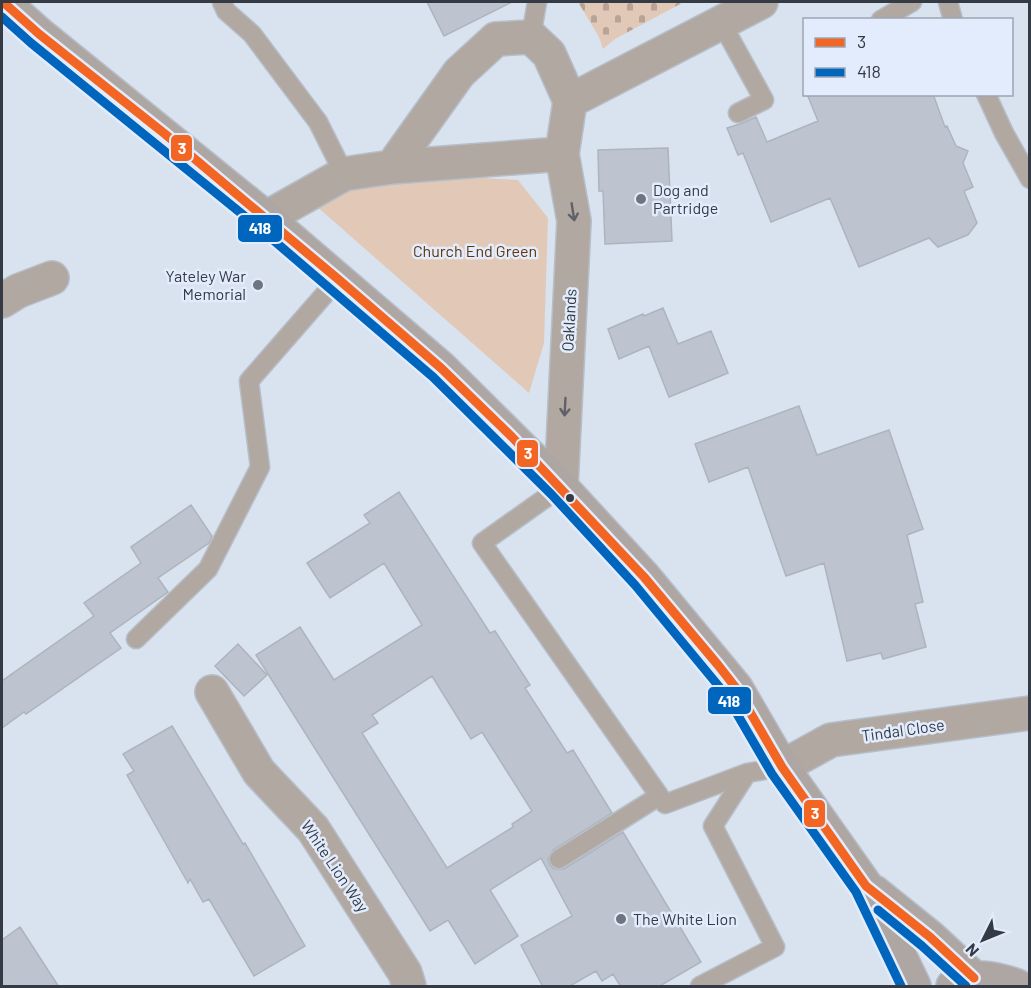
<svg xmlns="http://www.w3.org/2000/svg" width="1031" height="988" font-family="Barlow,sans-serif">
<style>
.green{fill:#e2c9b7}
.cemetery{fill:url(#cemetery-stones)}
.building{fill:#bdc4cf;stroke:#adb4be;stroke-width:1.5;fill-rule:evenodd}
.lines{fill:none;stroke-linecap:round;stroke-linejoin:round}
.service-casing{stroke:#b6bec8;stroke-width:21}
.minor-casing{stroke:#b6bec8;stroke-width:36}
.secondary-casing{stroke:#b6bec8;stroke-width:36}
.service{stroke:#b1a8a2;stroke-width:18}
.minor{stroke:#b1a8a2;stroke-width:33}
.secondary{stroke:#aea6a2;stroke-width:33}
.bus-1-casing{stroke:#e2ecfc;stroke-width:14}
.bus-2-casing{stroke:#e2ecfc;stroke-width:14}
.bus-1{stroke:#f26522;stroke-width:9}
.bus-2{stroke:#0065bd;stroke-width:9}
.oneway{stroke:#606166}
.poi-dot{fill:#6e7580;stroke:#e2ecfc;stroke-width:2}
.bus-dot{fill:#343b45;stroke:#e2ecfc;stroke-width:2}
.labels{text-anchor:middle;stroke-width:5;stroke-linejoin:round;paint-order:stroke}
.poi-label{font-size:16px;fill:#343b45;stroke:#e2ecfc;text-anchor:start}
.park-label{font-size:16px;fill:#603408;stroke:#e2ecfc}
.street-label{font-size:16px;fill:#343b45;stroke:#e2ecfc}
.line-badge{stroke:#e2ecfc;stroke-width:2}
.badge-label{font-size:16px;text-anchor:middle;font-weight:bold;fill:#fff}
</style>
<defs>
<pattern id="cemetery-stones" width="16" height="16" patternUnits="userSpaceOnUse" patternTransform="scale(1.5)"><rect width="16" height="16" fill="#e2c9b7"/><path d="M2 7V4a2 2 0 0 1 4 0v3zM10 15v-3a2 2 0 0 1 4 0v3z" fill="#b8a497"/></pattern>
</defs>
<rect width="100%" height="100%" fill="#d9e2ef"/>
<path class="green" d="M 445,176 L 518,180 L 548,218 L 544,343 L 529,393 L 314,204 L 330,191 Z"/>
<path class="cemetery" d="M 578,2 L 684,2 L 615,39 L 603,49 L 599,37 Z"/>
<path class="building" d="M 427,2 L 512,2 L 444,36 Z
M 807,94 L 933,94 L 945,127 L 947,126 L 956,146 L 968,151 L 963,163 L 973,187 L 964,191 L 977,223 L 968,235 L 938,247 L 929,238 L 859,267 L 830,198 L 771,222 L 743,153 L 738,155 L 727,128 L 743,123 L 756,117 L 767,142 L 818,121 Z
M 668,148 L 672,241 L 605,244 L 603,191 L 599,191 L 598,150 Z
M 663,308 L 678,344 L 711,331 L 728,373 L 669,397 L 649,346 L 619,359 L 608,329 L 643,314 L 644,316 Z
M 799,406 L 817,455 L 889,430 L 923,529 L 907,535 L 923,602 L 915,604 L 926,647 L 883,659 L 881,653 L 847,661 L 824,563 L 786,576 L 748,467 L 709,482 L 695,444 Z
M 399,492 L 490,633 L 495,631 L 530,685 L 525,688 L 567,753 L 573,750 L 612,813 L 553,850 L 548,859 L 550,865 L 554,869 L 564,869 L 623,832 L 701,962 L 658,987 L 621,987 L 613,974 L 602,981 L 596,971 L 568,987 L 543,987 L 521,945 L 572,916 L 541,858 L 490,890 L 518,936 L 475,964 L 448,920 L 430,931 L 256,655 L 300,627 L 334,680 L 422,625 L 384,563 L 330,598 L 307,563 L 370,523 L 364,515 ZM 432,676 L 471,739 L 482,732 L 532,811 L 512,824 L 513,827 L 447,868 L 362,733 L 378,723 L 372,715 Z
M 191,505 L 212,536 L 209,543 L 158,578 L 168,592 L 110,633 L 121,648 L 26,714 L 24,712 L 2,728 L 2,681 L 94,616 L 84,603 L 141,563 L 131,547 Z
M 238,644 L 267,675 L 244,696 L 215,666 Z
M 172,726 L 243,844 L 245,843 L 305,946 L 254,976 L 209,899 L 203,902 L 190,879 L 188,883 L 127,775 L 134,771 L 123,754 Z
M 20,927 L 59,987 L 2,987 L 2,940 Z"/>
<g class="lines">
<defs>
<path id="service" d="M 222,2 L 226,11 L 252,34 L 318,122 L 344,174
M 948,2 L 953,20
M 881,20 L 912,2
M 721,22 L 764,100 L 738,113
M 531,37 L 537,2
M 986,94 L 1004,133 L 1030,179
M 561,487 L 482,543 L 665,804 L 747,773 L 782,767
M 136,639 L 208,569 L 260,467 L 249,381 L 338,279
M 559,859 L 659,796
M 700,986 L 775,947 L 713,826 L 747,773"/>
<path id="minor" d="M 392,167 L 459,73 L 496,39 L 531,37 L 549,54 L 570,101
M 266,218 L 344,174 L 392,167 L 562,154
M 2,301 L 18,291 L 52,278
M 561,487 L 574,221 L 562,154 L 570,101 L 761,2
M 212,692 L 259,772 L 313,829 L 405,973 L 409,986
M 782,767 L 831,740 L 1030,713"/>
<path id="secondary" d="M 3,2 L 39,34 L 266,218 L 441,368 L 561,487 L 644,577 L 736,688 L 782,767 L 866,886 L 914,986
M 874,892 L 930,937 L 974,978
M 953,986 C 974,973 995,978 1017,986"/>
</defs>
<use href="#service" class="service-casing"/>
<use href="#minor" class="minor-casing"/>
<use href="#secondary" class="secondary-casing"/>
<use href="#service" class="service"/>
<use href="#minor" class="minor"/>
<use href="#secondary" class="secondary"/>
<defs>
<path id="bus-1" d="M 3,2 L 39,34 L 165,134 L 338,279 L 441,368 L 512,437 L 644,577 L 718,665 L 736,688 L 782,767 L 866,886 L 930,937 L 974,978"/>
<path id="bus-2" d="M 2,17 L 31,43 L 258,227 L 433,377 L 552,495 L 635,585 L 726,695 L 772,774 L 856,892 L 901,986
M 878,910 L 922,946 L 966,986"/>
</defs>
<use href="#bus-1" class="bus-1-casing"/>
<use href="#bus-2" class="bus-2-casing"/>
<use href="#bus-1" class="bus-1"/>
<use href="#bus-2" class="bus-2"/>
</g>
<defs><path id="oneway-shaft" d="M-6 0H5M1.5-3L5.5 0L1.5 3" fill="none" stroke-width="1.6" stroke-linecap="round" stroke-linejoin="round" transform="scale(1.5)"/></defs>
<g class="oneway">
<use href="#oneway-shaft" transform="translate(573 212) rotate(81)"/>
<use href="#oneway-shaft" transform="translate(565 407) rotate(93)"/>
</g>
<g class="poi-dot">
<circle cx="641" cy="199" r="6"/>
<circle cx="258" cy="285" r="6"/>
<circle cx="621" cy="919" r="6"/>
</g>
<circle class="bus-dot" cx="570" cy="498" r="5"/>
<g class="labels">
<g class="poi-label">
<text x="653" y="196">Dog and<tspan x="653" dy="18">Partridge</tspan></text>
<text x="246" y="282" text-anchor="end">Yateley War<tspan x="246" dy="18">Memorial</tspan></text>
<text x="633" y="925">The White Lion</text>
</g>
<g class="park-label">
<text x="475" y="257">Church End Green</text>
</g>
<g class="street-label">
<text transform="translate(569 320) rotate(-87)" y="6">Oaklands</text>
<text transform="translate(903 730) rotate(-8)" y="6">Tindal Close</text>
<text transform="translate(335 866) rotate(56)" y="6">White Lion Way</text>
</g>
</g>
<g class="line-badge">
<rect x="170" y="134" width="23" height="28" rx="6" fill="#f26522"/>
<rect x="237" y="214" width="46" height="29" rx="6" fill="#0065bd"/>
<rect x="516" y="439" width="23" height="29" rx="6" fill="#f26522"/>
<rect x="707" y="686" width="45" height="29" rx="6" fill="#0065bd"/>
<rect x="803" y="799" width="23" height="29" rx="6" fill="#f26522"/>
</g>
<g class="badge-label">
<text x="182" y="154">3</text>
<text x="260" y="234">418</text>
<text x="528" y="459">3</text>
<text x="729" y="707">418</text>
<text x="815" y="819">3</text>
</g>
<rect width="1031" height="988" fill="none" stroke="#343b45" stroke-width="6"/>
<rect x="803" y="18" width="210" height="78" fill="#e2ecfc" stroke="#9ca5b3" stroke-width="1.5"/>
<rect x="815" y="38" width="30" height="9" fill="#f26522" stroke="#9ca5b3" stroke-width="1.5"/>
<text x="857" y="48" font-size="18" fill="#343b45">3</text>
<rect x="815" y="68" width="30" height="9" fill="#0065bd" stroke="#9ca5b3" stroke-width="1.5"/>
<text x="857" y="78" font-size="18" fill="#343b45">418</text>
<g transform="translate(983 940) rotate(227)" stroke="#e2ecfc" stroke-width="4.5" paint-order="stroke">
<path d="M0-4.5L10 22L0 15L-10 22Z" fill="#343b45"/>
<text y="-9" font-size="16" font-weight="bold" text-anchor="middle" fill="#343b45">N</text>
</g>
</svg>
